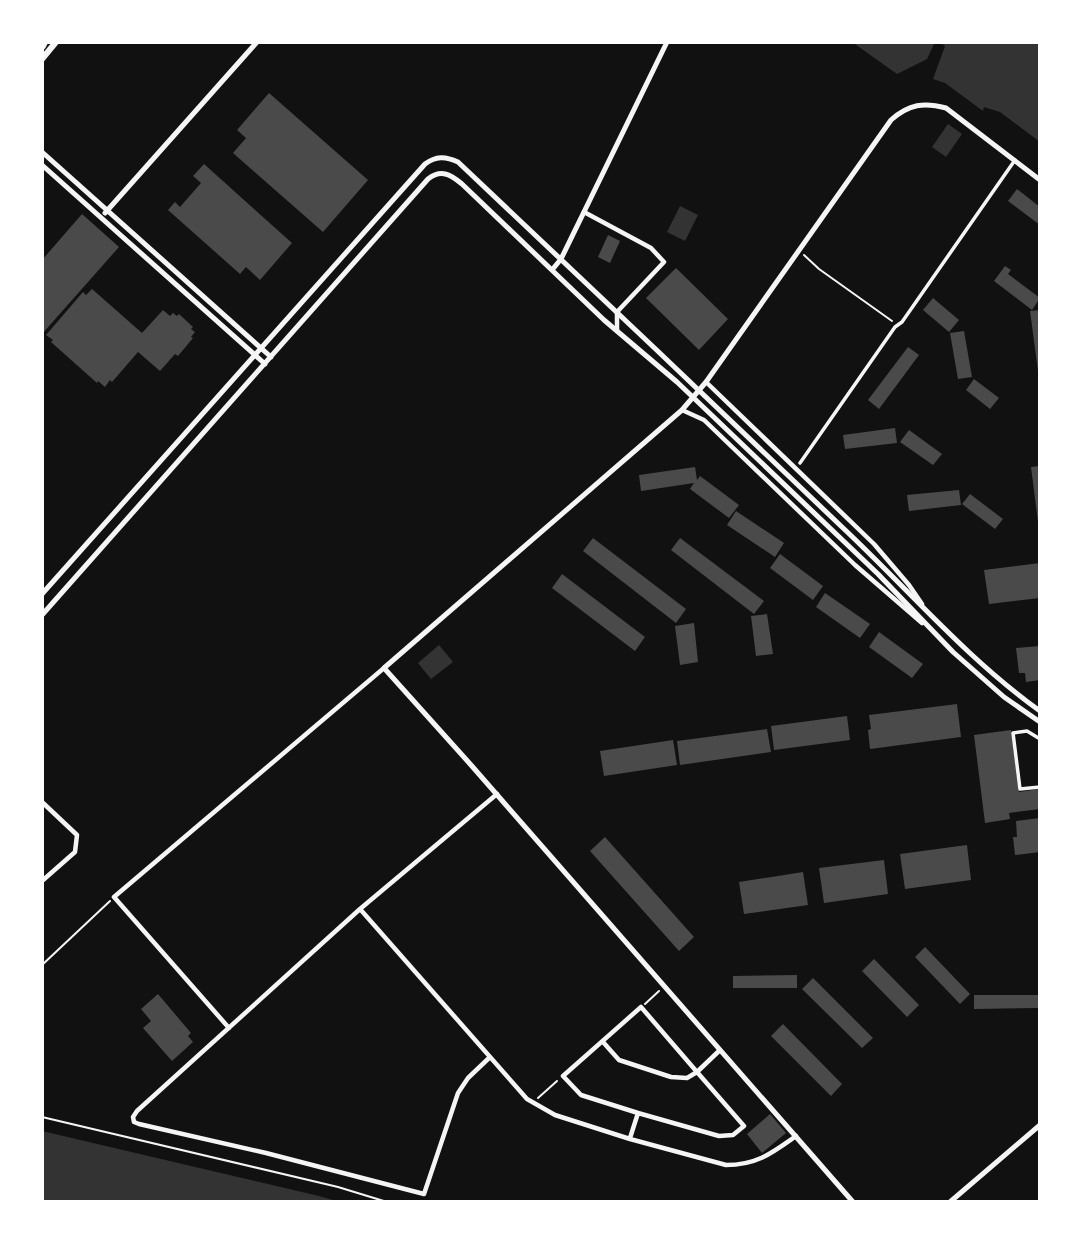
<svg xmlns="http://www.w3.org/2000/svg" width="1082" height="1244" font-family="'Nunito Sans',sans-serif">
<style>
.water{fill:#333}
.building{fill:#4a4a4a}
.lines{fill:none;stroke-linecap:round;stroke-linejoin:round}
.path{stroke:#f5f5f5;stroke-width:2}
.pedestrian{stroke:#f5f5f5;stroke-width:3.5}
.minor{stroke:#f5f5f5;stroke-width:4.5}
.tertiary{stroke:#f5f5f5;stroke-width:5}
.secondary{stroke:#f5f5f5;stroke-width:6}
.motorway{stroke:#f5f5f5;stroke-width:8}
</style>
<rect width="100%" height="100%" fill="#111"/>
<path class="water" d="M 852,42 L 935,42 L 927,59 L 897,74 Z
M 939,42 L 1040,42 L 1040,142 L 1000,112 L 984,107 L 983,111 L 945,83 L 933,79 L 945,46 Z
M 948,124 L 962,134 L 946,157 L 932,147 Z
M 680,206 L 698,215 L 685,241 L 667,232 Z
M 439,645 L 453,662 L 431,679 L 418,663 Z
M 42,1131 L 319,1196 L 340,1202 L 42,1202 Z"/>
<path class="building" d="M 269,93 L 368,180 L 323,232 L 233,153 L 246,138 L 237,130 Z
M 204,164 L 292,243 L 260,280 L 246,267 L 240,274 L 168,210 L 175,202 L 180,207 L 201,183 L 193,176 Z
M 1017,189 L 1040,207 L 1040,225 L 1008,201 Z
M 82,214 L 119,247 L 42,334 L 42,260 Z
M 608,235 L 620,241 L 610,263 L 598,257 Z
M 1005,266 L 1011,270 L 1008,274 L 1040,298 L 1032,310 L 994,281 Z
M 676,268 L 728,319 L 699,350 L 646,298 Z
M 92,289 L 142,333 L 163,310 L 170,316 L 173,313 L 177,316 L 179,314 L 193,327 L 191,329 L 195,332 L 191,337 L 193,338 L 178,356 L 175,354 L 160,371 L 138,352 L 112,382 L 110,380 L 105,387 L 98,381 L 97,383 L 51,342 L 53,340 L 46,335 L 83,292 L 86,295 Z
M 933,298 L 959,320 L 949,332 L 923,310 Z
M 1040,310 L 1040,371 L 1038,371 L 1030,311 Z
M 964,331 L 972,377 L 958,379 L 950,333 Z
M 908,347 L 919,355 L 879,409 L 868,400 Z
M 974,379 L 999,398 L 990,409 L 966,390 Z
M 895,428 L 897,443 L 845,449 L 843,435 Z
M 909,430 L 942,454 L 933,465 L 900,442 Z
M 1040,466 L 1040,522 L 1038,522 L 1031,467 Z
M 695,467 L 697,480 L 700,476 L 739,505 L 729,518 L 690,489 L 694,483 L 641,491 L 639,475 Z
M 959,490 L 961,505 L 909,511 L 907,495 Z
M 970,494 L 1003,519 L 995,529 L 962,504 Z
M 736,511 L 784,543 L 775,557 L 727,525 Z
M 593,538 L 686,609 L 676,623 L 583,551 Z
M 680,538 L 764,601 L 754,614 L 671,550 Z
M 780,554 L 823,586 L 813,600 L 770,568 Z
M 1040,563 L 1040,598 L 989,604 L 984,570 Z
M 562,574 L 645,637 L 635,651 L 552,588 Z
M 825,593 L 870,624 L 860,638 L 816,607 Z
M 767,614 L 773,654 L 756,656 L 751,616 Z
M 694,623 L 698,662 L 680,665 L 675,626 Z
M 879,632 L 923,664 L 912,678 L 869,647 Z
M 1040,646 L 1040,661 L 1038,662 L 1040,680 L 1026,682 L 1025,673 L 1019,673 L 1016,648 Z
M 957,704 L 961,737 L 870,749 L 868,730 L 871,729 L 869,715 Z
M 847,716 L 850,740 L 774,750 L 771,726 Z
M 767,729 L 771,752 L 680,765 L 677,741 Z
M 1011,730 L 1019,792 L 1040,789 L 1040,809 L 1009,813 L 1010,819 L 985,823 L 974,735 Z
M 673,740 L 677,765 L 604,776 L 600,751 Z
M 1040,818 L 1040,852 L 1015,855 L 1013,837 L 1017,837 L 1016,821 Z
M 605,837 L 694,937 L 679,951 L 590,851 Z
M 967,845 L 971,880 L 905,889 L 900,854 Z
M 884,860 L 888,894 L 824,903 L 819,868 Z
M 803,872 L 808,905 L 744,914 L 739,882 Z
M 925,947 L 970,994 L 960,1004 L 915,957 Z
M 874,959 L 919,1005 L 907,1017 L 862,971 Z
M 797,975 L 797,988 L 733,988 L 733,976 Z
M 813,978 L 873,1038 L 862,1048 L 802,989 Z
M 158,994 L 191,1033 L 188,1036 L 193,1042 L 172,1061 L 143,1028 L 151,1021 L 141,1009 Z
M 974,995 L 1040,995 L 1040,1008 L 974,1009 Z
M 783,1024 L 842,1084 L 831,1096 L 771,1036 Z
M 770,1114 L 786,1133 L 762,1153 L 747,1134 Z"/>
<g class="lines">
<path class="path" d="M 804,255 L 819,269 L 892,321
M 42,965 L 110,901
M 645,1004 L 659,991
M 538,1098 L 557,1081
M 42,1117 L 338,1187 L 387,1202"/>
<path class="pedestrian" d="M 800,463 L 895,327 L 902,322 L 1015,160
M 1040,739 L 1027,731 L 1013,733 L 1020,789 L 1040,787"/>
<path class="minor" d="M 584,212 L 651,248 L 664,262 L 617,312 L 617,330
M 706,382 L 874,544 L 909,585 L 922,604
M 682,410 L 704,420 L 855,565 L 922,623
M 42,802 L 77,835 L 75,852 L 42,881
M 360,909 L 527,1099 L 555,1115 L 630,1139 L 726,1165 C 757,1165 772,1153 796,1136
M 229,1028 L 114,897 L 384,668
M 603,1042 L 619,1060 L 671,1077 L 687,1078 L 697,1072 L 641,1007 L 563,1076 L 581,1095 L 638,1113
M 489,1058 L 468,1078 L 458,1093 L 424,1194 L 266,1153 L 139,1124 L 134,1122 L 133,1117 L 137,1111 L 360,909 L 497,794
M 630,1138 L 638,1113 L 719,1136 L 733,1135 L 744,1126 L 697,1072 L 720,1050"/>
<path class="tertiary" d="M 42,152 L 271,357
M 42,165 L 265,364
M 105,213 L 257,42
M 552,270 L 561,259 L 667,42
M 42,594 L 425,164 C 436,156 445,156 458,162 C 587,283 714,405 842,527 C 908,589 966,658 1040,711
M 42,615 L 428,179 C 441,169 450,174 462,184 L 604,320 L 677,382 L 878,574 L 953,652 L 1004,697 L 1040,722
M 853,1202 L 471,765 L 384,668 L 682,410 L 706,382 L 891,120 C 909,104 924,102 946,108 L 1040,180
M 950,1202 L 1040,1125"/>
<path class="secondary" d="M 42,59 L 56,42"/>
<path class="motorway" d="M 42,46 L 44,42"/>
</g>
<rect width="1082" height="1244" fill="none" stroke="#ffffff" stroke-width="88"/>
</svg>
